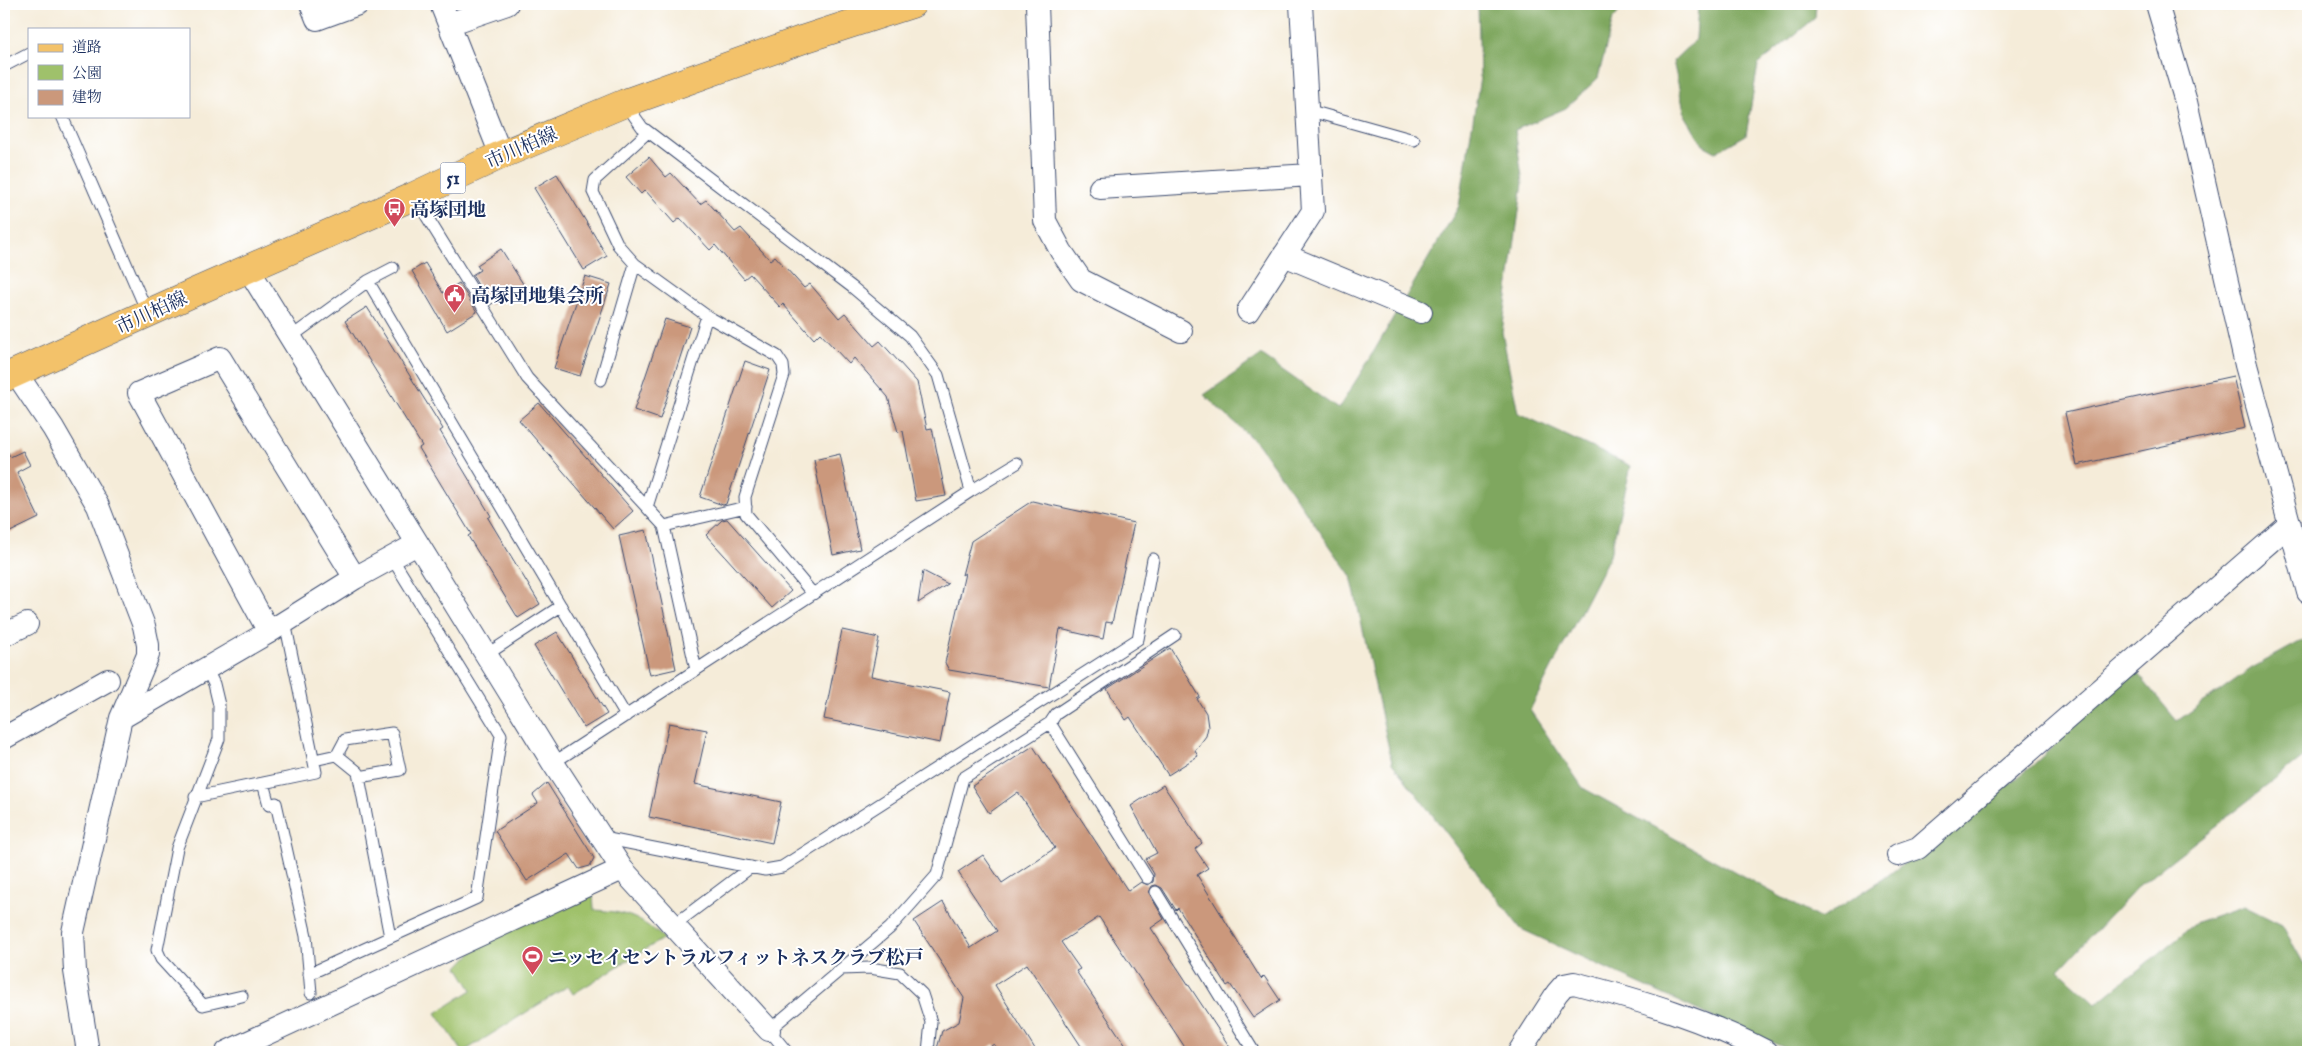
<svg xmlns="http://www.w3.org/2000/svg" width="2312" height="1056" font-family="'IM FELL English','Noto Serif JP',serif">
<style>
.green{fill:#9fc16b;stroke:#5d7864}
.forest{fill:#7fa75f;stroke:#4d6b5e}
.building{fill:#cb987b}
.lines{fill:none;stroke-linecap:round;stroke-linejoin:round}
.service-casing{stroke:#3c4b70;stroke-width:13}
.minor-casing{stroke:#3c4b70;stroke-width:24}
.primary-casing{stroke:#3c4b70;stroke-width:29}
.service{stroke:#fff;stroke-width:11}
.minor{stroke:#fff;stroke-width:22}
.primary{stroke:#f3c26a;stroke-width:28}
.labels{text-anchor:middle;stroke-width:4;stroke-linejoin:round;paint-order:stroke}
.shield{fill:#fff;stroke:#5f6d8e;stroke-width:1}
.shield-label{font-size:18px;font-weight:bold;fill:#1b2f5e}
.street-label{font-size:19px;fill:#1b2f5e;stroke:#fff}
.poi-label{font-size:19px;font-weight:bold;fill:#1b2f5e;stroke:#fff;text-anchor:start}
</style>
<rect width="100%" height="100%" fill="#fff"/>
<filter id="ink" filterUnits="userSpaceOnUse"><feTurbulence type="fractalNoise" baseFrequency=".02" numOctaves="2"/><feDisplacementMap in="SourceGraphic" scale="10" xChannelSelector="R" yChannelSelector="G"/><feConvolveMatrix kernelMatrix="1 2 1 2 8 2 1 2 1" color-interpolation-filters="sRGB"/></filter>
<filter id="wash" filterUnits="userSpaceOnUse"><feTurbulence type="fractalNoise" baseFrequency=".0096" numOctaves="4" result="noise"/><feDisplacementMap in="SourceGraphic" scale="20" xChannelSelector="R" yChannelSelector="G"/><feGaussianBlur stdDeviation="1.12" result="paint"/><feColorMatrix in="noise" values="0 0 0 0 0 0 0 0 0 0 0 0 0 0 0 0 0 1.4 0 .05"/><feComposite in="paint" operator="in"/></filter>
<g filter="url(#wash)">
<rect width="100%" height="100%" fill="#f5ecd9"/>
<path class="green" d="M 593,894 L 594,910 C 628,912 638,917 664,938 L 573,994 L 568,986 L 463,1052 L 436,1013 L 472,990 L 458,967 L 493,930 Z"/>
<path class="forest" d="M 1478,4 L 1626,4 L 1613,19 L 1598,78 L 1566,108 L 1515,130 L 1523,183 L 1502,332 L 1518,413 L 1631,466 L 1610,555 L 1530,710 L 1583,788 L 1821,919 L 1883,879 L 2030,768 L 2134,669 L 2177,721 L 2252,668 L 2307,638 L 2308,754 L 2137,887 L 2059,970 L 2096,1004 L 2197,922 L 2244,906 L 2282,925 L 2308,971 L 2308,1052 L 1795,1052 L 1725,1023 L 1521,929 L 1392,763 L 1351,576 L 1259,445 L 1204,395 L 1261,355 L 1338,409 L 1367,363 L 1459,206 L 1480,78 Z
M 1698,4 L 1816,4 L 1815,18 L 1758,65 L 1746,135 L 1716,152 L 1703,145 L 1685,115 L 1673,61 L 1696,39 Z"/>
<g id="blocks">
<path class="building" d="M 649,157 L 666,177 L 671,173 L 700,204 L 706,200 L 735,232 L 741,228 L 770,260 L 775,256 L 804,288 L 810,284 L 839,318 L 845,313 L 874,346 L 880,341 L 917,382 L 927,429 L 932,428 L 946,496 L 916,501 L 903,431 L 898,432 L 888,397 L 854,358 L 849,364 L 820,333 L 814,339 L 783,304 L 780,307 L 750,274 L 744,279 L 715,245 L 710,250 L 680,218 L 674,223 L 645,190 L 641,194 L 626,177 Z
M 557,174 L 607,256 L 584,270 L 534,188 Z
M 501,249 L 525,287 L 500,303 L 498,300 L 490,305 L 472,275 L 480,270 L 477,265 Z
M 425,263 L 443,293 L 459,283 L 477,312 L 447,331 L 412,271 Z
M 585,276 L 611,284 L 580,376 L 554,368 Z
M 367,307 L 443,429 L 440,431 L 491,516 L 488,518 L 540,604 L 518,618 L 468,536 L 471,534 L 419,448 L 422,446 L 345,321 Z
M 665,319 L 690,327 L 660,419 L 634,410 Z
M 745,361 L 770,370 L 726,504 L 723,505 L 700,497 Z
M 2233,376 L 2245,428 L 2077,465 L 2065,413 Z
M 539,403 L 633,511 L 613,529 L 519,420 Z
M 4,444 L 10,457 L 23,451 L 30,465 L 17,472 L 39,518 L 4,535 Z
M 840,454 L 860,549 L 833,555 L 814,460 Z
M 1032,501 L 1134,523 L 1112,623 L 1106,622 L 1103,639 L 1060,629 L 1049,687 L 949,670 L 945,663 L 965,573 L 962,575 L 971,541 Z
M 727,519 L 791,591 L 772,608 L 706,535 L 722,520 Z
M 646,530 L 676,669 L 650,675 L 619,536 Z
M 923,571 L 948,584 L 918,603 Z
M 842,630 L 879,638 L 871,676 L 950,692 L 940,743 L 824,719 Z
M 557,632 L 607,714 L 584,728 L 534,646 Z
M 1170,648 L 1200,697 L 1197,699 L 1206,713 L 1208,727 L 1206,736 L 1195,751 L 1198,756 L 1168,775 L 1130,717 L 1126,720 L 1107,689 Z
M 669,723 L 707,730 L 695,784 L 781,802 L 772,843 L 649,817 Z
M 1033,746 L 1128,891 L 1141,882 L 1148,885 L 1153,882 L 1154,874 L 1145,859 L 1157,853 L 1131,806 L 1163,785 L 1202,843 L 1195,849 L 1208,868 L 1197,875 L 1261,979 L 1264,976 L 1280,1000 L 1253,1018 L 1230,984 L 1227,986 L 1178,908 L 1176,910 L 1162,888 L 1156,885 L 1152,886 L 1149,893 L 1164,919 L 1151,928 L 1233,1052 L 1188,1052 L 1099,917 L 1061,942 L 1080,969 L 1076,971 L 1130,1052 L 1085,1052 L 1027,964 L 995,985 L 1037,1052 L 1000,1052 L 994,1044 L 982,1052 L 936,1052 L 942,1031 L 959,1022 L 964,998 L 914,921 L 943,902 L 971,948 L 997,931 L 958,872 L 983,855 L 1002,883 L 1055,848 L 1018,792 L 989,813 L 972,786 Z
M 547,783 L 594,858 L 590,866 L 579,869 L 569,854 L 527,881 L 495,831 L 538,803 L 533,795 Z"/>
</g>
</g>
<g filter="url(#ink)">
<use href="#blocks" fill-opacity="0" stroke="#3c4b70" stroke-width="1"/>
<g class="lines">
<defs>
<path id="service" d="M 4,66 L 29,53
M 1307,110 L 1414,140
M 62,116 L 148,314
M 648,132 L 595,180 L 593,192 L 618,245 L 635,264 L 707,316 L 777,356 L 783,365 L 784,375 L 745,497 L 746,514 L 813,594
M 414,196 L 527,378 L 664,526 L 696,670
M 368,281 L 626,716
M 291,337 L 368,281 L 393,268
M 601,380 L 635,264
M 971,491 L 1017,463
M 647,507 L 707,316
M 664,526 L 746,507
M 486,655 L 561,606
M 206,668 L 214,684 L 219,705 L 219,739 L 177,848 L 157,950 L 161,959 L 203,1005 L 242,996
M 1050,723 L 1056,714 L 1175,635
M 337,755 L 345,740 L 392,733 L 400,770 L 359,777
M 314,760 L 337,755 L 358,772 L 390,937
M 553,763 L 971,491 L 938,375 L 910,336 L 852,287 L 642,127 L 625,103
M 263,783 L 269,805 L 276,803 L 306,936 L 311,993
M 195,797 L 316,772 L 285,622
M 603,838 L 765,870 L 782,867 L 1138,639 L 1153,559
M 1156,892 L 1254,1052
M 674,925 L 751,867
M 841,969 L 870,968 L 900,973 L 922,994 L 931,1022 L 928,1052
M 309,974 L 477,898 L 501,735 L 392,558
M 787,1052 L 769,1030 L 890,928 L 937,875 L 963,778 L 1050,723 L 1147,878"/>
<path id="minor" d="M 311,4 L 317,19 L 358,4
M 441,4 L 501,155
M 1037,4 L 1045,221 L 1061,251 L 1081,280 L 1181,331
M 2157,4 L 2186,102 L 2246,365 L 2308,592
M 449,24 L 507,4
M 1100,188 L 1311,175
M 1284,255 L 1421,312
M 249,270 L 553,763 L 622,869 L 769,1030
M 1248,311 L 1313,211 L 1301,4
M 16,373 L 53,428 L 98,506 L 144,626 L 148,645 L 148,655 L 121,718
M 269,632 L 139,393 L 220,358 L 355,578
M 4,635 L 27,624
M 4,738 L 108,680
M 1898,855 L 1918,848 L 2290,524
M 88,1052 L 75,971 L 73,932 L 121,718 L 269,632 L 355,578 L 417,544
M 227,1052 L 622,869
M 1519,1052 L 1557,993 L 1564,985 L 1574,983 C 1643,1001 1704,1019 1767,1052"/>
<path id="primary" d="M 4,378 L 195,292 L 414,196 L 501,155 L 625,103 L 804,39 L 912,4"/>
</defs>
<use href="#service" class="service-casing"/>
<use href="#minor" class="minor-casing"/>
<use href="#primary" class="primary-casing"/>
<use href="#service" class="service"/>
<use href="#minor" class="minor"/>
<use href="#primary" class="primary"/>
</g>
</g>
<defs>
<symbol id="bus-pin" viewBox="-11 -11 22 30"><path d="M0 17L-7.5 6A9.5 9.5 0 1 1 7.5 6Z" fill="#d1495b" stroke="#fff"/><path d="M-5-6H5V4H4V6H2V4H-2V6H-4V4H-5ZM-3.5-4V0h7V-4ZM-3.5 1.2v1.5H-2V1.2ZM2 1.2v1.5H3.5V1.2Z" fill="#fff"/></symbol>
<symbol id="civic-pin" viewBox="-11 -11 22 30"><path d="M0 17L-7.5 6A9.5 9.5 0 1 1 7.5 6Z" fill="#d1495b" stroke="#fff"/><path d="M-.6-6.5H3V-4.5H.6V-3L4-1V1h2V6H-6V1h2V-1L-.6-3ZM-1.2 2.5V6h2.4V2.5Z" fill="#fff"/></symbol>
<symbol id="stadium-pin" viewBox="-11 -11 22 30"><path d="M0 17L-7.5 6A9.5 9.5 0 1 1 7.5 6Z" fill="#d1495b" stroke="#fff"/><path d="M0-5a6.5 5 0 1 0 0 10a6.5 5 0 1 0 0-10ZM-3.5-1.8h7v3.6h-7Z" fill="#fff"/></symbol>
</defs>
<g fill-rule="evenodd">
<use href="#bus-pin" x="382" y="196" width="25" height="34"/>
<use href="#civic-pin" x="442" y="282" width="25" height="34"/>
<use href="#stadium-pin" x="520" y="944" width="25" height="34"/>
</g>
<g class="labels">
<rect class="shield" x="440.5" y="162.5" width="25" height="31" rx="4"/>
<g class="shield-label">
<text x="453" y="184">51</text>
</g>
<g class="street-label">
<text transform="translate(521 147) rotate(-24)" y="7">市川柏線</text>
<text transform="translate(151 312) rotate(-25)" y="7">市川柏線</text>
</g>
<g class="poi-label">
<text x="410" y="216">高塚団地</text>
<text x="471" y="302">高塚団地集会所</text>
<text x="548" y="964">ニッセイセントラルフィットネスクラブ松戸</text>
</g>
</g>
<rect width="2312" height="1056" fill="none" stroke="#fff" stroke-width="20"/>
<rect x="28" y="28" width="162" height="90" fill="#ffffff" stroke="#a4acbf"/>
<rect x="38" y="44" width="25" height="8" fill="#f3c26a" stroke="#a4acbf"/>
<text x="72" y="52" font-size="15" fill="#1b2f5e">道路</text>
<rect x="38" y="65" width="25" height="15" fill="#9fc16b" stroke="#a4acbf"/>
<text x="72" y="78" font-size="15" fill="#1b2f5e">公園</text>
<rect x="38" y="90" width="25" height="15" fill="#cb987b" stroke="#a4acbf"/>
<text x="72" y="102" font-size="15" fill="#1b2f5e">建物</text>
</svg>
